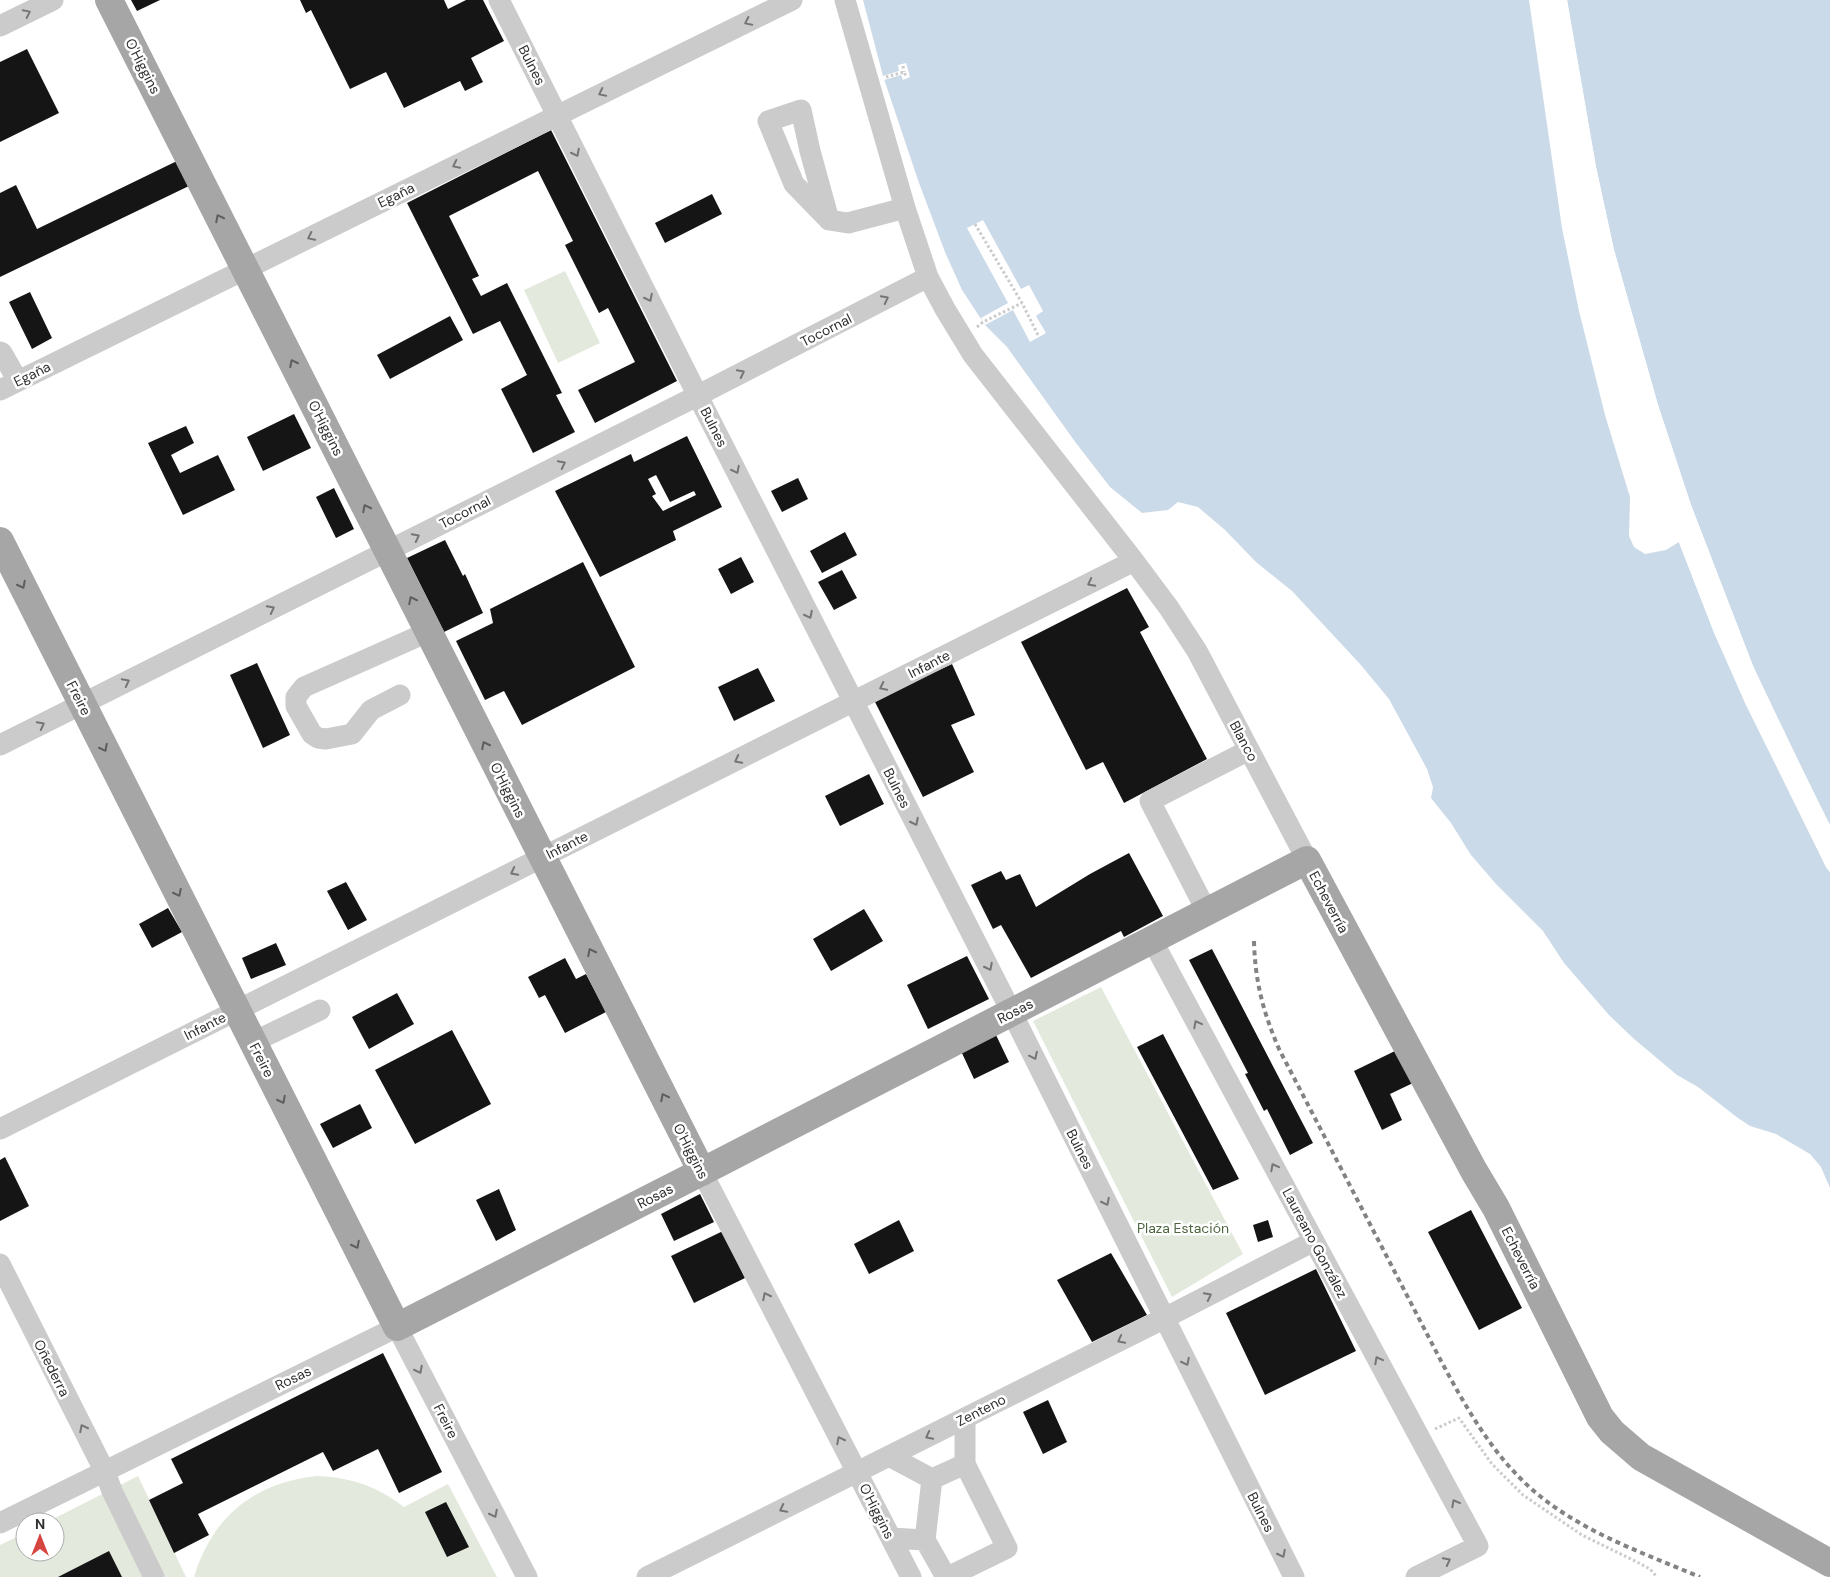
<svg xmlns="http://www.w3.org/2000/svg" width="1830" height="1577" font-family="'DM Sans',sans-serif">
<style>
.green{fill:#e3eadd}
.water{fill:#cbdae8}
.pier{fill:#fff}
.building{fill:#151515;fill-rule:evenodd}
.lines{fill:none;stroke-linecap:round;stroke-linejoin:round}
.path{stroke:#cbcbcb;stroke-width:3;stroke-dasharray:2.5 2.5;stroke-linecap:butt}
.minor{stroke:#cbcbcb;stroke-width:21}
.major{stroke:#a6a6a6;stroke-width:28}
.rail{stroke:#838383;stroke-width:4;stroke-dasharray:5 4;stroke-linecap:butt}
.oneway{stroke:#757575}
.oneway2{stroke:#5e5e5e}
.labels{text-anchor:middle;stroke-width:5;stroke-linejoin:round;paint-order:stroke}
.street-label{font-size:14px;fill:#2e2e2e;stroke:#fff}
.park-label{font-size:14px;fill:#4d663f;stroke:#fff}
</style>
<rect width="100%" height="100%" fill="#fff"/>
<path class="green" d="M 565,271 L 600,343 L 558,363 L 524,290 Z
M 1101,987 L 1243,1254 L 1172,1297 L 1033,1021 Z
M 138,1476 L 186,1577 L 0,1577 L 0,1545 L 25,1533 L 25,1552 L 55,1552 L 55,1522 L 47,1522 Z
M 316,1476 C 350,1477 377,1486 404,1507 L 448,1484 L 497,1577 L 194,1577 C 212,1517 254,1483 316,1476 Z"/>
<path class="water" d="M 863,0 L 1529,0 L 1562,228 L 1579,311 L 1605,415 L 1630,497 L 1629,536 L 1634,547 L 1645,554 L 1666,550 L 1679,542 L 1715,635 L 1826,867 L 1830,872 L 1830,1188 L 1821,1167 L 1810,1154 L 1776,1134 L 1750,1126 L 1738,1118 L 1698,1087 L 1677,1075 L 1633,1038 L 1609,1015 L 1564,963 L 1543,931 L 1496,884 L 1471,855 L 1451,823 L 1431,798 L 1433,787 L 1427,769 L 1389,699 L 1360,664 L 1292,591 L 1256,562 L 1225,530 L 1198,507 L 1178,502 L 1168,510 L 1142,513 L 1110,487 L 1076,443 L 1007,347 L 985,325 L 962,290 L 945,252 L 919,183 L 883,76 Z
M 1567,0 L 1830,0 L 1830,825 L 1780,724 L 1753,666 L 1691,505 L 1658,405 L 1614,250 L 1596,167 Z"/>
<path class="pier" d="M 1565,0 L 1567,0 L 1596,167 L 1614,250 L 1658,405 L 1691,505 L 1753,666 L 1830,827 L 1812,796 L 1751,666 L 1689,506 L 1656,406 L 1612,250 L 1593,167 Z
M 906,63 L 910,77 L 903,80 L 901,75 L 884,80 L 883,76 L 899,71 L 898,65 Z
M 983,220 L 1021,289 L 1029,285 L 1043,311 L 1036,316 L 1046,333 L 1030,342 L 1013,310 L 985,325 L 981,318 L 1008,303 L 967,228 Z
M 1678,540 L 1682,541 L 1717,634 L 1748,702 L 1830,868 L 1830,872 L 1826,867 L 1745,703 L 1715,635 Z"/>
<path class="building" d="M 131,0 L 160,0 L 137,11 Z
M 300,0 L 444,0 L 448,9 L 466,0 L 483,0 L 504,41 L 471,58 L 483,82 L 465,91 L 460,81 L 404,108 L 386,72 L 350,89 L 311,10 L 306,13 Z
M 27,49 L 59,113 L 0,142 L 0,62 Z
M 551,130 L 677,381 L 595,423 L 578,390 L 635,362 L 608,308 L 599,313 L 565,245 L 573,241 L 538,171 L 449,216 L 479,276 L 472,279 L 481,296 L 507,283 L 562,393 L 556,395 L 575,432 L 533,453 L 501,389 L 527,375 L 500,321 L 473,334 L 407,203 Z
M 179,160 L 191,185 L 0,277 L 0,193 L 16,185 L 37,229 Z
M 712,194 L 722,214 L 665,243 L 655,223 Z
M 30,292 L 52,338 L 32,349 L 9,302 Z
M 450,316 L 463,340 L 390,379 L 377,355 Z
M 294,414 L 311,448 L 263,471 L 247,437 Z
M 186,426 L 194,443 L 171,455 L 180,473 L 218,455 L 235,490 L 183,515 L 148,443 Z
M 687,436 L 722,507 L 673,531 L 676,540 L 600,577 L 555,491 L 631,454 L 634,462 ZM 656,475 L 670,502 L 694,491 L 696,495 L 663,511 L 652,496 L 656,494 L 648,479 Z
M 798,478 L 808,499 L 782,512 L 771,491 Z
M 334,488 L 354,529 L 336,538 L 316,497 Z
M 845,532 L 857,555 L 822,573 L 810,551 Z
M 445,540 L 463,576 L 465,574 L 483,613 L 444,632 L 407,558 Z
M 741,557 L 754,582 L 731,594 L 718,569 Z
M 583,562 L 635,667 L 522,725 L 504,691 L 485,700 L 456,641 L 493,623 L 490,609 Z
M 842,570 L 857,598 L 834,610 L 818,582 Z
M 1127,588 L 1149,627 L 1140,632 L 1207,759 L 1124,803 L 1103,762 L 1086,770 L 1021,642 Z
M 257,663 L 290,735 L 263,748 L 230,675 Z
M 952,664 L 975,715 L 951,725 L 974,772 L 923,797 L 874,700 Z
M 758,668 L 775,701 L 734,721 L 718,687 Z
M 869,774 L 884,804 L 840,826 L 825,796 Z
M 1129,853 L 1163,916 L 1124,937 L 1121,931 L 1031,978 L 1001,925 L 993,929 L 971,885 L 1001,871 L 1006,880 L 1020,874 L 1036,907 L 1090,874 Z
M 346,882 L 367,920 L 348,930 L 327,891 Z
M 168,908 L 182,932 L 152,948 L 139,924 Z
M 864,909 L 883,941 L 831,971 L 813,939 Z
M 276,943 L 286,965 L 251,979 L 242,958 Z
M 1212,949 L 1313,1143 L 1290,1155 L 1267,1109 L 1264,1111 L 1245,1074 L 1248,1073 L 1189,960 Z
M 967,956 L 989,999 L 928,1029 L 907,985 Z
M 565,958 L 576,979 L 586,974 L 606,1012 L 565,1033 L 545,995 L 539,998 L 528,977 Z
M 397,993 L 414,1024 L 369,1049 L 352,1017 Z
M 452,1030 L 491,1104 L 415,1144 L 375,1070 Z
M 1163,1034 L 1239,1179 L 1213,1190 L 1137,1047 Z
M 996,1035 L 1009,1062 L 974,1079 L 961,1051 Z
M 1397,1050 L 1413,1083 L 1390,1094 L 1402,1120 L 1382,1130 L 1354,1071 Z
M 360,1104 L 372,1128 L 333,1148 L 320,1124 Z
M 5,1157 L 29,1206 L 0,1221 L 0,1160 Z
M 499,1189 L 516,1230 L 496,1241 L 476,1200 Z
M 700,1194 L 714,1222 L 674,1241 L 661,1214 Z
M 1471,1210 L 1522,1308 L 1479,1330 L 1428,1232 Z
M 899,1220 L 914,1251 L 869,1274 L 854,1244 Z
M 1268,1220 L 1273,1237 L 1258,1242 L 1253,1225 Z
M 723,1231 L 745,1278 L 694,1303 L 671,1256 Z
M 1111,1253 L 1147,1315 L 1092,1342 L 1057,1280 Z
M 1316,1269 L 1356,1351 L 1265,1395 L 1226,1313 Z
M 383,1353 L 442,1472 L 399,1493 L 378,1449 L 333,1471 L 323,1452 L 198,1514 L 209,1535 L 174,1553 L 149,1500 L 183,1483 L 171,1459 Z
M 1048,1400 L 1067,1442 L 1043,1454 L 1023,1412 Z
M 446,1502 L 469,1547 L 447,1557 L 425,1512 Z
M 109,1551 L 122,1577 L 58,1577 Z"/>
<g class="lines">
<path class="path" d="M 903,66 L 904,72
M 886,77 L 904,72 L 906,76
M 975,224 L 1022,303 L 1039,337
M 977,327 L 983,322 L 1022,303
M 1435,1429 L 1459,1418 L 1492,1464 L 1523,1495 L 1582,1535 L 1637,1562 L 1650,1569 L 1657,1577"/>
<path class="minor" d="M 499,0 L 705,410 L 1012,1013 L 1294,1577
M 845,0 L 905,208 L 928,277 L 945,309 L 973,355 L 1134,561 L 1169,608 L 1197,651 L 1307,860
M 0,26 L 53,0
M 829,220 L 794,184 L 768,121 L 801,110 L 810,151 L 829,220 L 848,223 L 905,208
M 0,352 L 2,353 L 18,381
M 0,390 L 792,0
M 400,695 L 371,710 L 352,734 L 326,739 L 318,738 L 312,734 L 296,706 L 296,697 L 304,687 L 428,632
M 0,745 L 685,402 L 928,277
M 1207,912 L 1150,801 L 1249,750
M 1152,940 L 1478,1546 L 1416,1577
M 253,1042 L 320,1010
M 0,1129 L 1134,561
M 702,1172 L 911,1577
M 0,1264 L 105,1472 L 112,1491 L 154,1577
M 889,1456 L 932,1479 L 965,1464 L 965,1418
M 0,1523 L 397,1327 L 527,1577
M 891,1538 L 925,1540 L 946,1577
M 925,1540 L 932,1479
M 647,1577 L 1151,1325 L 1314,1241
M 948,1577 L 1007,1548 L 965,1464"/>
<path class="major" d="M 109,0 L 702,1172
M 0,541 L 397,1327 L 719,1163 L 1307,860 L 1474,1171 L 1496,1208 L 1600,1417 L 1612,1432 L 1641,1457 L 1830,1563"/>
<path class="rail" d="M 1254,941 C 1255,981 1263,1012 1279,1049 L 1440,1359 C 1462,1400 1485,1442 1518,1476 C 1567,1527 1636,1550 1700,1577"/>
</g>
<defs><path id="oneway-chevron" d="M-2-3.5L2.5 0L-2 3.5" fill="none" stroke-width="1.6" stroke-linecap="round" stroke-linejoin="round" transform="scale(1.25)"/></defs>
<g class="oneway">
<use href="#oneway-chevron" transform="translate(27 13) rotate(-26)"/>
<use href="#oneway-chevron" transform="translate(748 22) rotate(154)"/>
<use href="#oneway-chevron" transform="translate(602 93) rotate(154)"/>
<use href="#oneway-chevron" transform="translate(576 153) rotate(63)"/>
<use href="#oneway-chevron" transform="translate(456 165) rotate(154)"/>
<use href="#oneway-chevron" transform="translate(311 237) rotate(154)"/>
<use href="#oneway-chevron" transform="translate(649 298) rotate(63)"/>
<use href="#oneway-chevron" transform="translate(885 299) rotate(-27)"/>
<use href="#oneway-chevron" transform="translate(741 373) rotate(-27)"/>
<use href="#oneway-chevron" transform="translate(562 464) rotate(-27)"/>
<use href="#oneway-chevron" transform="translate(736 470) rotate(63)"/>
<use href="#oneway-chevron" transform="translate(416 537) rotate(-27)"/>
<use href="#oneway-chevron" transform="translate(1091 583) rotate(153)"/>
<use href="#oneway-chevron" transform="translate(271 609) rotate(-27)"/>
<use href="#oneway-chevron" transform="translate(809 615) rotate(63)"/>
<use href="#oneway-chevron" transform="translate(126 682) rotate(-27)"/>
<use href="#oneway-chevron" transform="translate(883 687) rotate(154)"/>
<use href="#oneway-chevron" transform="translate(41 725) rotate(-27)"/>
<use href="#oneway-chevron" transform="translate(738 760) rotate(153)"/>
<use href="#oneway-chevron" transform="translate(915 822) rotate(63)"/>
<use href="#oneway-chevron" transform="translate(514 872) rotate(153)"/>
<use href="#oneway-chevron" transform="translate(989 967) rotate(63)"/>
<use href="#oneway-chevron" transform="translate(1197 1024) rotate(-118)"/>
<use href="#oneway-chevron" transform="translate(1034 1056) rotate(64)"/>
<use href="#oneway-chevron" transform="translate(1274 1167) rotate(-118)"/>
<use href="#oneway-chevron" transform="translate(1106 1202) rotate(63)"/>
<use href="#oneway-chevron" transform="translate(766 1296) rotate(-117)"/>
<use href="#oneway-chevron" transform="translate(1208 1296) rotate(-27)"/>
<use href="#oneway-chevron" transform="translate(1121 1340) rotate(153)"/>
<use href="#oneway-chevron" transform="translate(1378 1360) rotate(-118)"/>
<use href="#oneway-chevron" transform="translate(1186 1362) rotate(63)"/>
<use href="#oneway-chevron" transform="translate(419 1370) rotate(63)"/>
<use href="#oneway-chevron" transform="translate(83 1428) rotate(-117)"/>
<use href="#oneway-chevron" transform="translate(929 1436) rotate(153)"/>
<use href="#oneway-chevron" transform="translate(840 1440) rotate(-117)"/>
<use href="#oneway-chevron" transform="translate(1455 1503) rotate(-118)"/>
<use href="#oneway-chevron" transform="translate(783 1509) rotate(153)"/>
<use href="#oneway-chevron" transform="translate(494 1514) rotate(63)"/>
<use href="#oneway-chevron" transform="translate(1282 1554) rotate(63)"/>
<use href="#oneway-chevron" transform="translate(1447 1561) rotate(-27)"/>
</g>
<g class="oneway2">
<use href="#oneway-chevron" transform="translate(219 218) rotate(-117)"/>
<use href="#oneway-chevron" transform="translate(293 363) rotate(-117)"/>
<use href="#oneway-chevron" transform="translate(366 508) rotate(-117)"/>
<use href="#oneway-chevron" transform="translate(22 585) rotate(63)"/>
<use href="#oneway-chevron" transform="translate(412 600) rotate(-117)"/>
<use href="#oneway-chevron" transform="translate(485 745) rotate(-117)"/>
<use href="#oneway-chevron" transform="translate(104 748) rotate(63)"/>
<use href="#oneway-chevron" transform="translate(178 893) rotate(63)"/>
<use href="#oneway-chevron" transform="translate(591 952) rotate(-117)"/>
<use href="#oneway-chevron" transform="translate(664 1097) rotate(-117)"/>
<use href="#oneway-chevron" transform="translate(282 1100) rotate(63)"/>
<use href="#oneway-chevron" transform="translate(356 1245) rotate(63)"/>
</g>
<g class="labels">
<g class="street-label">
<text transform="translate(532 65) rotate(63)" y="5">Bulnes</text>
<text transform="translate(143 66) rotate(63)" y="5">O'Higgins</text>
<text transform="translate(396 195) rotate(-26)" y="5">Egaña</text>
<text transform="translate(826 330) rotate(-27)" y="5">Tocornal</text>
<text transform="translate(32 374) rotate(-26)" y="5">Egaña</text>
<text transform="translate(714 427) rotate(63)" y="5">Bulnes</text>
<text transform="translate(326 428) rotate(63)" y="5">O'Higgins</text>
<text transform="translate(465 512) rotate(-27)" y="5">Tocornal</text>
<text transform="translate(929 664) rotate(-27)" y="5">Infante</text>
<text transform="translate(79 698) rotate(63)" y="5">Freire</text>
<text transform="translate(1244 741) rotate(62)" y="5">Blanco</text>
<text transform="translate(897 788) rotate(63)" y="5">Bulnes</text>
<text transform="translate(508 790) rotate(63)" y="5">O'Higgins</text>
<text transform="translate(567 845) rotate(-27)" y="5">Infante</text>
<text transform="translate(1329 902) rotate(62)" y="5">Echeverría</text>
<text transform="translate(1015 1011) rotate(-27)" y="5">Rosas</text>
<text transform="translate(205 1026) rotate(-27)" y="5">Infante</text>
<text transform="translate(262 1060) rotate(63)" y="5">Freire</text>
<text transform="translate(1080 1149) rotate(63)" y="5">Bulnes</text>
<text transform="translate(691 1151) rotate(63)" y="5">O'Higgins</text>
<text transform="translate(655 1196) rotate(-27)" y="5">Rosas</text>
<text transform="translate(1315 1243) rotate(62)" y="5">Laureano González</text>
<text transform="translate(1521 1258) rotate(63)" y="5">Echeverría</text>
<text transform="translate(52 1368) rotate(63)" y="5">Oñederra</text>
<text transform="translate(293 1378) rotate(-26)" y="5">Rosas</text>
<text transform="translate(981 1410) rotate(-27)" y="5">Zenteno</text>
<text transform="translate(446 1421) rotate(63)" y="5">Freire</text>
<text transform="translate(877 1511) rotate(63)" y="5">O'Higgins</text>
<text transform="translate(1261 1512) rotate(63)" y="5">Bulnes</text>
</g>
<g class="park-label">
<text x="1183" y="1233">Plaza Estación</text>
</g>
</g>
<g transform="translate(40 1537)"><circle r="24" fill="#ffffff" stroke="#ababab"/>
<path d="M0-4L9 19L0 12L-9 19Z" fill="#d64540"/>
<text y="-8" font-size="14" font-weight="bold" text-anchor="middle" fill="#2e2e2e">N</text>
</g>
</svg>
